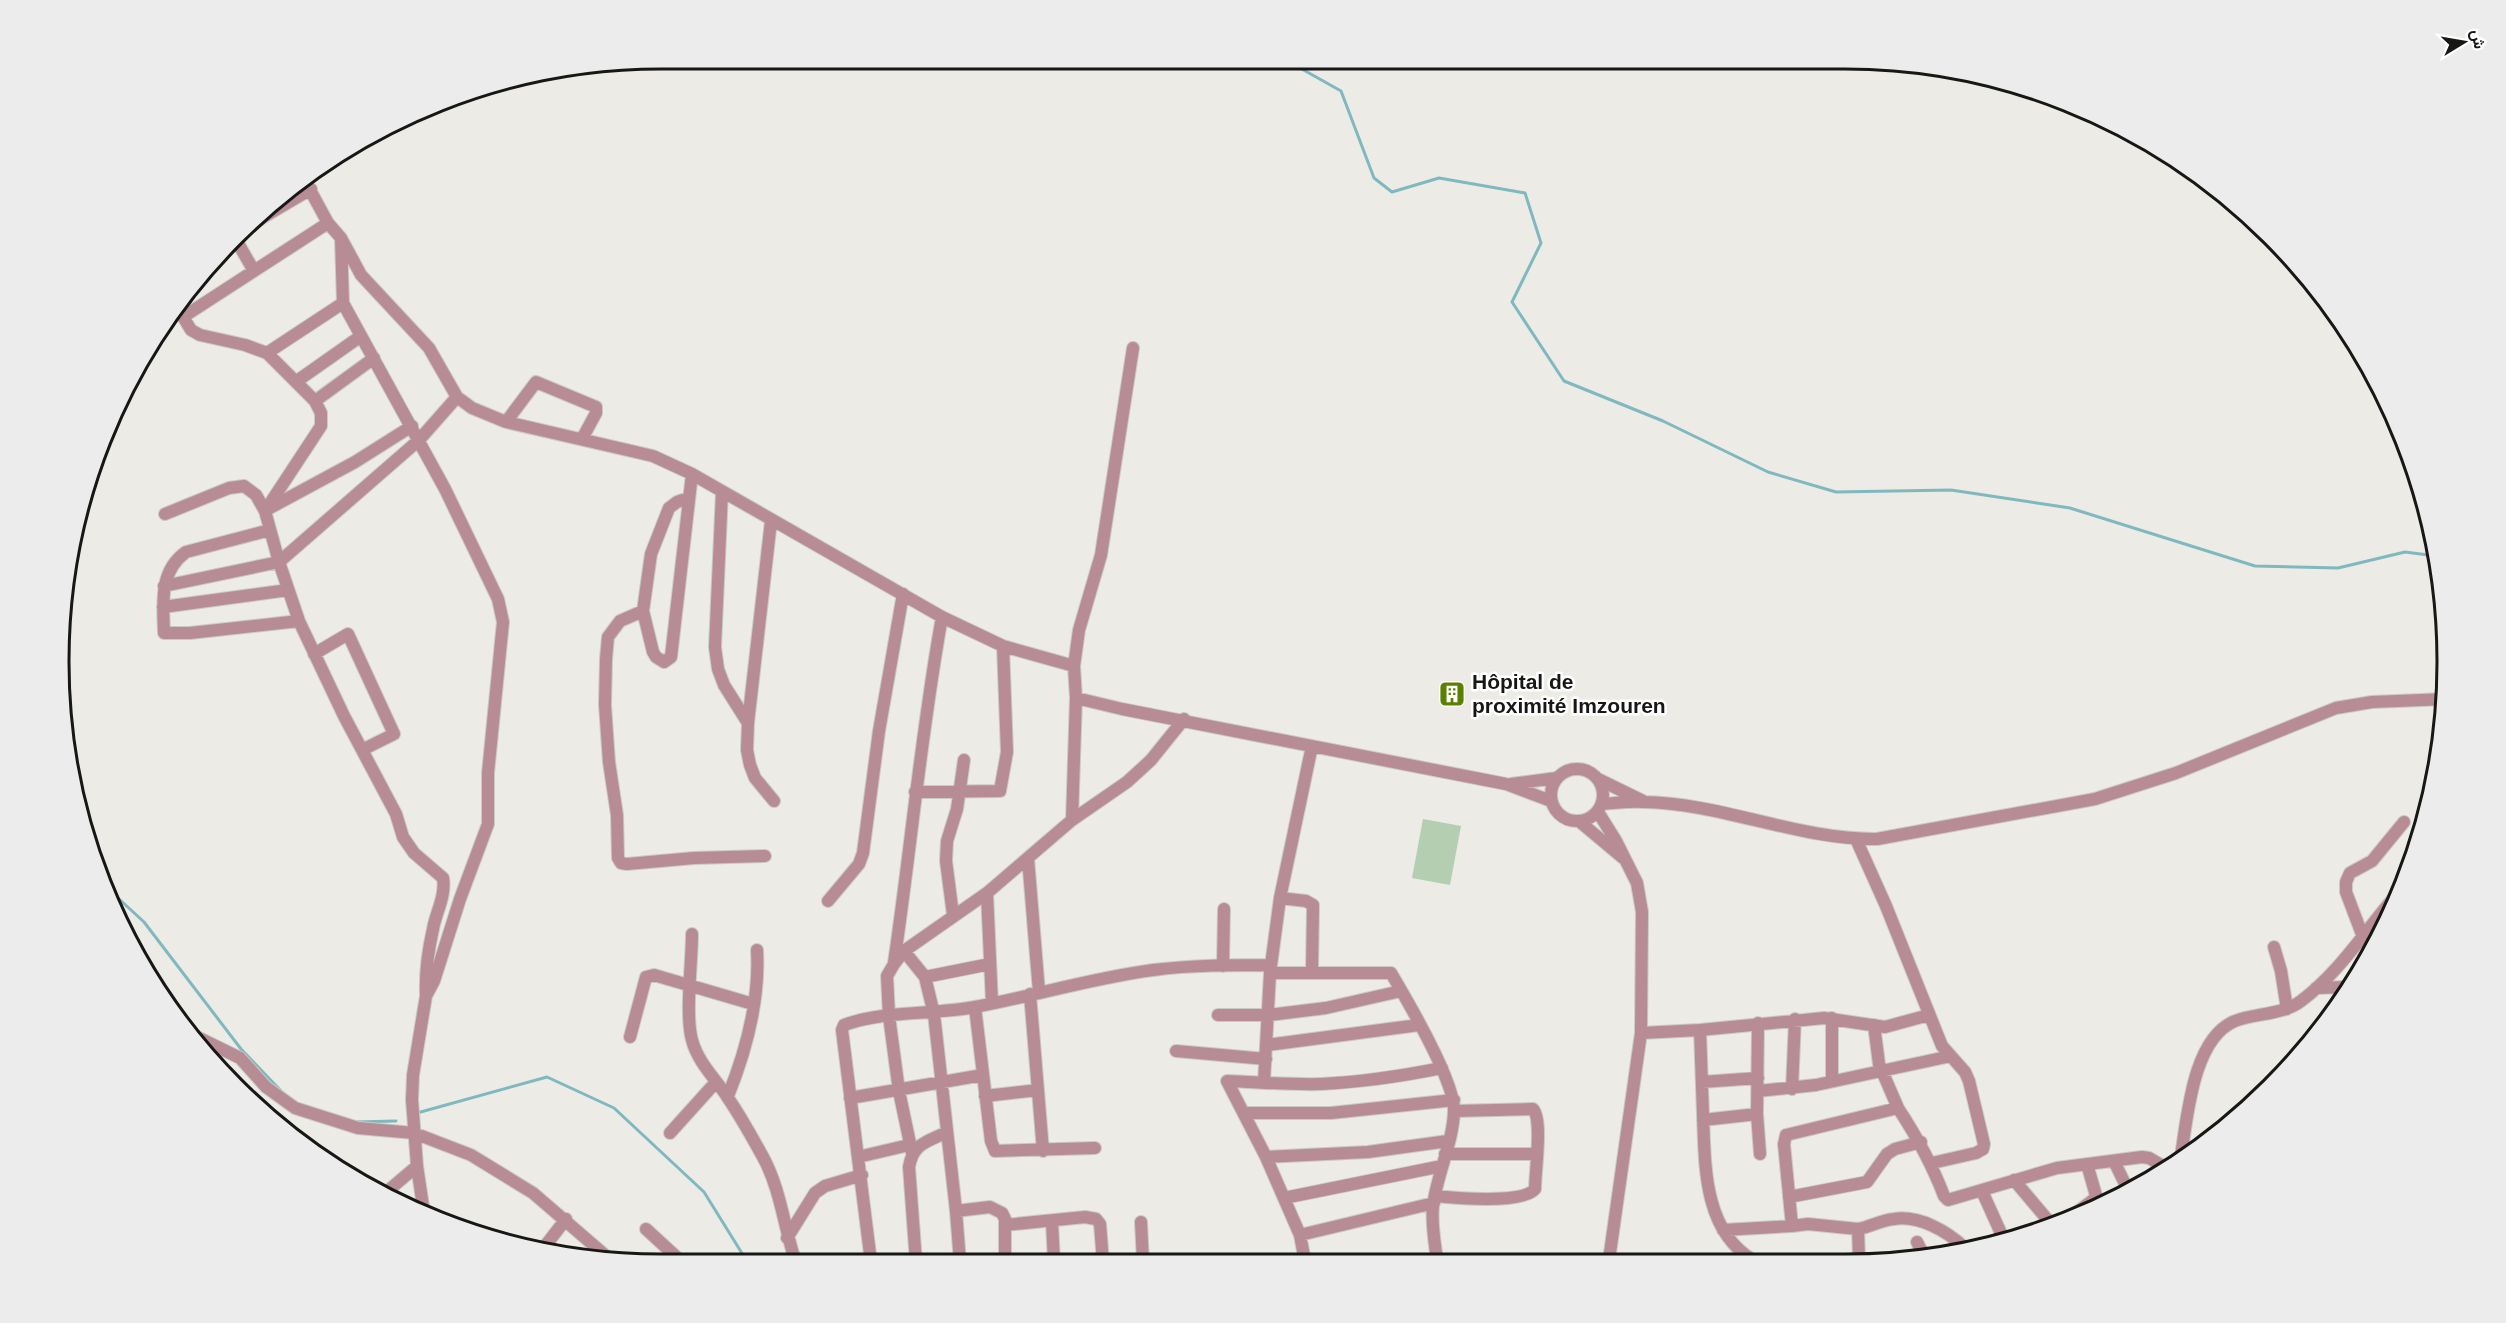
<svg xmlns="http://www.w3.org/2000/svg" width="2506" height="1323" font-family="Arial,Vazirmatn,sans-serif">
<style>
.pitch{fill:#b3ceb0}
.lines{fill:none;stroke-linecap:round;stroke-linejoin:round}
.stream{stroke:#80b8bf;stroke-width:3}
.street-casing{stroke:#cac9c5;stroke-width:14}
.street{stroke:#b78c94;stroke-width:12}
.labels{text-anchor:middle;stroke-width:5;stroke-linejoin:round;paint-order:stroke}
.poi-label{font-size:21px;font-weight:bold;fill:#171715;stroke:#fff;text-anchor:start}
.rim{fill:none;stroke:#171715;stroke-width:3}
</style>
<rect width="100%" height="100%" fill="#ecebe6"/>
<path class="pitch" d="M 1423,819 L 1461,826 L 1450,885 L 1412,878 Z"/>
<g class="lines">
<path class="stream" d="M 1284,59 L 1341,91 L 1374,178 L 1392,192 L 1439,178 L 1525,193 L 1541,243 L 1512,302 L 1564,381 L 1663,421 L 1768,472 L 1836,492 L 1951,490 L 2070,508 L 2255,566 L 2338,568 L 2405,552 L 2436,556
M 105,886 L 144,922 L 241,1049 L 283,1093
M 417,1113 L 547,1077 L 614,1108 L 704,1192 L 748,1263
M 355,1122 L 396,1121"/>
<defs>
<path id="street" d="M 303,177 L 328,223 L 341,238 L 361,275 L 429,348 L 457,397 L 472,408 L 506,422 L 653,456 L 692,474 L 942,617 L 1003,646 L 1074,666
M 250,225 L 311,189
M 235,238 L 254,271
M 341,238 L 343,303 L 445,489 L 498,599 L 503,622 L 488,773 L 488,824 L 460,899 L 434,981 L 426,996 L 413,1075 L 412,1100 L 417,1166 L 424,1213
M 176,305 L 191,330 L 200,335 L 245,345 L 267,353 L 315,401 L 321,413 L 321,426 L 265,511
M 183,317 L 328,223
M 267,353 L 343,303
M 297,381 L 361,336
M 315,401 L 374,358
M 506,422 L 536,382 L 596,407 L 596,413 L 582,439
M 722,492 L 715,647 L 718,669 L 724,685 L 748,723 L 747,750 L 750,765 L 755,778 L 774,801
M 689,498 L 677,502 L 669,508 L 651,554 L 643,611 L 653,652 L 656,657 L 664,662 L 671,657 L 692,474
M 266,510 L 355,462 L 412,426
M 165,514 L 229,488 L 244,486 L 256,495 L 265,511 L 279,562 L 299,621 L 344,716 L 396,814 L 403,837 L 414,853 L 443,878 C 446,896 436,912 433,929 C 428,951 425,972 426,995
M 270,530 L 186,552 C 159,571 163,603 164,633 L 190,633 L 299,621
M 164,586 L 279,562 L 419,440 L 457,397
M 163,607 L 288,590
M 643,611 L 620,621 L 608,637 L 606,659 L 605,705 L 609,762 L 617,815 L 618,858 L 621,863 L 627,864 L 694,858 L 765,856
M 314,654 L 348,634 L 394,734 L 362,750
M 1076,698 L 1122,709 L 1506,784 L 1551,801
M 748,723 L 771,521
M1551 795a26 26 0 1 1 52 0a26 26 0 1 1-52 0Z
M 1598,779 L 1643,801
M 1511,784 L 1557,778
M 915,792 L 1000,791 L 1007,752 L 1003,646
M 1602,804 C 1616,803 1630,801 1644,802 C 1721,803 1799,840 1877,839 L 2095,799 L 2176,773 L 2336,708 L 2372,702 L 2446,699
M 1598,812 L 1616,841 L 1637,883 L 1642,912 L 1641,1033 L 1609,1260
M 1072,820 L 1076,698 L 1074,666 L 1079,630 L 1101,555 L 1133,348
M 1580,822 L 1623,858
M 1856,839 L 1886,906 L 1942,1046 L 1965,1072 L 1969,1081 L 1984,1144 L 1983,1149 L 1976,1153 L 1932,1163
M 1028,858 L 1039,992
M 987,893 L 992,1003
M 1280,898 L 1306,901 L 1313,905 L 1312,972
M 828,901 L 859,864 L 863,853 L 879,731 L 903,594
M 953,915 L 946,861 L 947,841 L 957,809 L 964,760
M 692,934 C 692,962 685,1015 692,1040 C 698,1063 716,1079 728,1098 C 741,1117 752,1137 763,1157 C 781,1190 784,1228 796,1263
M 2363,937 L 2346,892 L 2346,882 L 2350,873 L 2372,861 L 2404,822
M 2274,947 L 2281,971 L 2287,1009
M 904,951 L 925,977 L 934,1014 L 956,1211 L 960,1262
M 894,963 C 911,848 921,732 942,617
M 1223,966 L 1224,909
M 1270,973 L 1391,973 C 1407,1000 1455,1082 1454,1111 C 1453,1143 1437,1174 1433,1206 C 1431,1224 1435,1243 1437,1261
M 925,977 L 990,964
M 2316,988 L 2346,987
M 1030,994 L 1043,1151
M 975,1007 L 991,1141 L 995,1151 L 1095,1148
M 1218,1015 L 1269,1015 L 1326,1008 L 1401,991
M 1832,1018 L 1832,1081
M 1874,1025 L 1879,1064 L 1898,1108
M 1641,1033 L 1700,1030
M 191,1034 L 240,1058 L 266,1087 L 295,1108 L 358,1128 L 414,1133 L 471,1155 L 533,1193 L 613,1262
M 630,1037 L 646,977 L 654,975 L 753,1004
M 1267,1045 L 1419,1025
M 1176,1051 L 1266,1059
M 1264,1082 L 1270,973 L 1280,898 L 1312,746
M 1702,1082 L 1758,1078
M 1792,1089 L 1795,1019
M 1758,1091 L 1816,1085 L 1951,1056
M 728,1096 C 746,1051 760,1000 757,950
M 985,1096 L 1038,1090
M 850,1098 L 983,1075
M 1244,1113 L 1331,1113 L 1454,1100
M 1757,1114 L 1760,1154
M 1703,1120 L 1757,1114 L 1758,1023
M 670,1133 L 716,1082
M 912,1153 L 899,1091 L 889,1016 L 887,976 L 894,964 L 904,951 L 987,893 L 1072,820 L 1127,782 L 1151,760 L 1184,719
M 1445,1154 L 1536,1154
M 858,1157 L 909,1145
M 1266,1157 L 1368,1152 L 1448,1141
M 2114,1161 L 2128,1190
M 2180,1162 C 2187,1123 2191,1039 2235,1021 C 2256,1013 2283,1015 2301,1001 C 2340,972 2367,928 2399,892
M 2087,1164 L 2099,1206
M 2014,1180 L 2052,1225
M 1982,1191 L 2000,1231
M 383,1195 L 417,1166
M 1435,1196 C 1455,1198 1523,1204 1535,1189 C 1535,1172 1543,1120 1533,1109 L 1454,1111
M 1789,1197 L 1867,1182 L 1887,1154 L 1895,1149 L 1921,1142
M 1284,1198 L 1442,1166
M 956,1211 L 990,1207 L 1002,1213 L 1005,1219 L 1005,1262
M 2065,1221 L 2097,1197
M 1052,1222 L 1054,1262
M 1141,1222 L 1143,1262
M 1005,1225 L 1085,1217 L 1096,1219 L 1100,1224 L 1103,1262
M 1792,1226 L 1808,1224 L 1858,1229 L 1859,1259
M 646,1229 L 683,1263
M 1858,1229 C 1870,1227 1881,1220 1894,1219 C 1919,1215 1947,1231 1965,1248
M 1723,1230 L 1792,1226 L 1784,1144 L 1786,1135 L 1898,1108 C 1917,1137 1932,1164 1944,1196 L 1948,1200 L 2057,1168 L 2142,1157 L 2149,1158 L 2168,1169
M 1300,1235 L 1434,1203
M 787,1238 L 815,1193 L 825,1186 L 862,1175
M 1917,1242 L 1926,1259
M 542,1250 L 566,1219
M 1753,1260 C 1703,1230 1705,1165 1703,1114 C 1702,1086 1701,1058 1700,1030 L 1824,1018 L 1885,1027 L 1929,1015
M 1305,1261 L 1300,1235 L 1266,1157 L 1227,1081 C 1258,1082 1290,1085 1321,1084 C 1362,1082 1402,1076 1442,1068
M 871,1262 L 842,1030 L 844,1025 C 885,1010 932,1015 975,1007 C 1034,996 1092,978 1153,970 C 1192,965 1232,965 1271,965
M 916,1262 L 909,1167 C 913,1143 927,1142 947,1132"/>
</defs>
<use href="#street" class="street-casing"/>
<use href="#street" class="street"/>
</g>
<defs>
<symbol id="building-square" viewBox="-11 -11 22 22"><rect x="-9" y="-9" width="18" height="18" rx="4" fill="#598000" stroke="#fff"/><path d="M-4-6H4V6H1V3H-1V6H-4ZM-2.5-4.3h1.7v1.8h-1.7ZM.8-4.3h1.7v1.8H.8ZM-2.5-1h1.7V.8h-1.7ZM.8-1h1.7V.8H.8Z" fill="#fff"/></symbol>
</defs>
<g fill-rule="evenodd">
<use href="#building-square" x="1437" y="679" width="30" height="30"/>
</g>
<g class="labels">
<g class="poi-label">
<text x="1472" y="689">Hôpital de<tspan x="1472" dy="24">proximité Imzouren</tspan></text>
</g>
</g>
<path d="M0 0H2506V1323H0ZM661 69H1845A592 592 0 0 1 2437 661V662A592 592 0 0 1 1845 1254H661A592 592 0 0 1 69 662V661A592 592 0 0 1 661 69Z" fill="#ececec" fill-rule="evenodd"/>
<path class="rim" d="M661 69H1845A592 592 0 0 1 2437 661V662A592 592 0 0 1 1845 1254H661A592 592 0 0 1 69 662V661A592 592 0 0 1 661 69Z"/>
<g transform="translate(2464 42) rotate(79)" stroke="#ffffff" stroke-width="4.5" paint-order="stroke">
<path d="M0-4.5L10 22L0 15L-10 22Z" fill="#171715"/>
<text y="-9" font-size="16" font-weight="bold" text-anchor="middle" fill="#171715">ش</text>
</g>
</svg>
